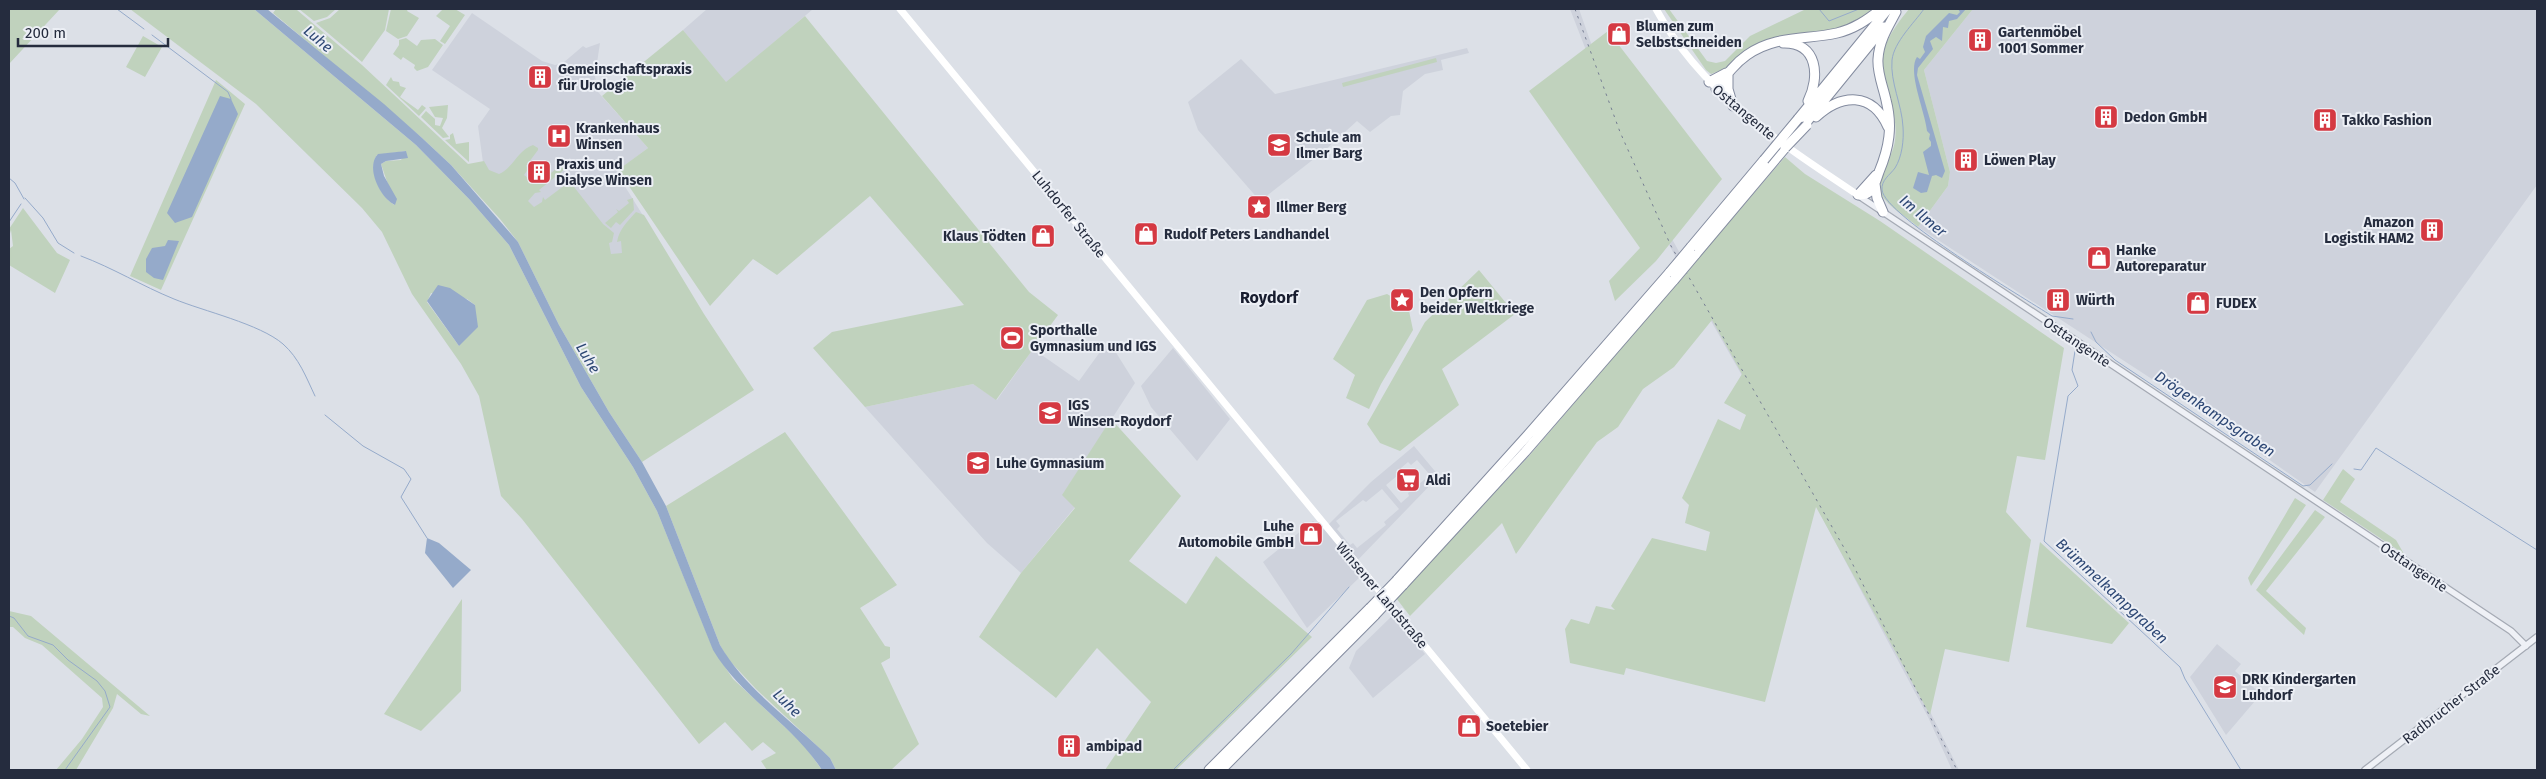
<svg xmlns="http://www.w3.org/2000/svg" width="2546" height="779" font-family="'Fira Sans',sans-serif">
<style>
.built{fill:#ced2dc;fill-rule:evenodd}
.green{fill:#c0d2bd;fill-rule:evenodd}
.water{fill:#95aaca}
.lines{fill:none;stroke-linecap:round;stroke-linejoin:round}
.stream{stroke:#95aaca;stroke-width:1}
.tertiary-casing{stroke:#a5aab4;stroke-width:8}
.motorway-casing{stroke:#838b9f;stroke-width:11}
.tertiary{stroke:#eff1f6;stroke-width:5.5}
.secondary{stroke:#fff;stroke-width:7}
.motorway{stroke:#fff;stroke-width:9}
.rail{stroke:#757d92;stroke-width:1;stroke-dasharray:2.5 5;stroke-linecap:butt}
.motorway-bridge-casing{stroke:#838b9f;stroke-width:11;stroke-linecap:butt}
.motorway-bridge{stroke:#fff;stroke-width:9}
.labels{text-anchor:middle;stroke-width:4;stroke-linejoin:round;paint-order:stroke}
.poi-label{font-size:14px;font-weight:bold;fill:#252c3e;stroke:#eceff5;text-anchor:start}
.street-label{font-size:14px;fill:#252c3e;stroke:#eceff5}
.water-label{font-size:15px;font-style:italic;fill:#2d4774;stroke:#eceff5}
.quarter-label{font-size:16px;font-weight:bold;fill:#181d2f;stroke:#eceff5}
</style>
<rect width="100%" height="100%" fill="#dce0e7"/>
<path class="built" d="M 707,9 L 813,9 L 726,83 L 683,30 Z
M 1570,9 L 1579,9 L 1613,106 L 1656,210 L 1902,655 L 1959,770 L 1952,770 L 1928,717 L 1816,506 L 1686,277 L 1651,210 L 1632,169 Z
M 1973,9 L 2537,9 L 2537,185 L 2315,492 L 2195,407 L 1918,227 L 1948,186 L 1950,172 L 1924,70 Z
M 472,13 L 542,61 L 555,65 L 563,63 L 583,46 L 586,48 L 600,43 L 595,76 L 598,92 L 648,148 L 616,172 L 665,251 L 597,268 L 542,217 L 484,170 L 478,126 L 490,109 L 432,70 Z
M 1467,48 L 1469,53 L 1441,60 L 1443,70 L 1425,74 L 1403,91 L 1400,115 L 1391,116 L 1370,132 L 1357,121 L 1324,151 L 1260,201 L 1198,130 L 1188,102 L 1241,59 L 1275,94 Z
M 1105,345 L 1115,351 L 1135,383 L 1063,494 L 1075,507 L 1021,573 L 987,543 L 865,407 L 973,384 L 997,400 L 1033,349 L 1079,381 Z
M 1173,348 L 1230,419 L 1197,461 L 1151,407 L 1141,386 Z
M 1414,446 L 1439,476 L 1352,566 L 1360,577 L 1307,628 L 1263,562 L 1313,521 L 1323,530 L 1371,482 ZM 1417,460 L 1430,475 L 1408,493 L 1409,496 L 1401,503 L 1386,485 L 1403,471 L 1401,468 L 1408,462 L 1411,465 ZM 1382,489 L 1399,509 L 1384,522 L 1386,525 L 1357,548 L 1353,543 L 1350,545 L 1337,529 L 1340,526 L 1336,521 L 1363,500 L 1366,502 Z
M 1393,615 L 1425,654 L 1373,698 L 1349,668 L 1356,651 Z
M 2217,644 L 2241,664 L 2235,671 L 2261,694 L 2226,735 L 2190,677 Z"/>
<path class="green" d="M 9,9 L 60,9 L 9,64 Z
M 130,9 L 254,9 L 416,145 L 470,200 L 509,245 L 581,387 L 633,467 L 657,511 L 713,649 L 733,679 L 804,745 L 822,770 L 767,770 L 761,761 L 776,753 L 763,742 L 752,751 L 725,722 L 699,744 L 522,519 L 501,496 L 479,396 L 461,364 L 412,294 L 382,232 L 362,208 L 256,104 ZM 406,151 L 401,160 L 386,161 L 381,164 L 395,205 C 381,198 367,169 377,155 ZM 431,293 L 467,299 L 475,305 L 459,346 L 427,302 Z
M 276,9 L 297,10 L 362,65 L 468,164 L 484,161 L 489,170 L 499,174 C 513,168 518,150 533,145 L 538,148 L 538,150 L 526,166 L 529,168 L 524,175 L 537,184 L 561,165 L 567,171 L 565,169 L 539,190 L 541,192 L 535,193 L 528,201 L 534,207 L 542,202 L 543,197 L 545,200 L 569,182 L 567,178 L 603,224 L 614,233 L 612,242 L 609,243 L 611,254 L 622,253 L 621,241 L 617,242 C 619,229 628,221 636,212 L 644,215 L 704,314 L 754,390 L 642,462 L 609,412 L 559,325 L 518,242 L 500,219 L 451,165 L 421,137 L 273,13 Z
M 299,9 L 336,9 L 327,17 L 314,21 Z
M 340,9 L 389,9 L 385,30 L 362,62 L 316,23 L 330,18 Z
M 391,9 L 408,9 L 407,11 L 419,18 L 407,36 L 398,39 L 386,31 Z
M 443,9 L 455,9 L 465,15 L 445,44 L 440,41 L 450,26 L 436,16 Z
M 1664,9 L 1669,9 L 1707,61 L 1716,63 L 1725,61 L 1750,36 L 1806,9 L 1875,9 L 1851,26 L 1748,51 L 1724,69 L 1711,74 L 1706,70 Z
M 1909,9 L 1973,9 L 1924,70 L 1950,172 L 1948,186 L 1918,227 C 1907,217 1888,207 1881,194 C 1876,183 1894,154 1895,140 C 1897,127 1894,115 1891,102 C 1878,57 1879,46 1909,9 Z
M 805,16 L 1029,292 L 1058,315 L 996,400 L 973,384 L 865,407 L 813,348 L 832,332 L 964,305 L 870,196 L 777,275 L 753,259 L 710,306 L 618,170 L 648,148 L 602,96 L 683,30 L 726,82 Z
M 1608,31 L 1722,179 L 1656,261 L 1615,301 L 1609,281 L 1640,248 L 1529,91 Z
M 143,36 L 162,47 L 145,77 L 126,67 Z
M 406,38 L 417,46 L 421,40 L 435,39 L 443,45 L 428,67 L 417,71 L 414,68 L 415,65 L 403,57 L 401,60 L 393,54 L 399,45 L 399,40 Z
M 1436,58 L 1437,62 L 1343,87 L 1342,83 Z
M 391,77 L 393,81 L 399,82 L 400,86 L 406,88 L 400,97 L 418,110 L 422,105 L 426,108 L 419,116 L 386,85 Z
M 216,80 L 245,104 L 161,290 L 130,276 Z
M 448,105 L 447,118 L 442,128 L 449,137 L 443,138 L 421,117 L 426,111 L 435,119 L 435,125 L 440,126 L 443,118 L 435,117 L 429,107 Z
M 453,133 L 456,144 L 469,142 L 469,162 L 445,140 L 450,139 L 450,135 Z
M 1785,157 L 1805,174 L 1880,221 L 2064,348 L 2045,460 L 2017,456 L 2006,512 L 2031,540 L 2009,662 L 1945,649 L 1930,715 L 1816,507 L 1765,702 L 1626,668 L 1624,675 L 1570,663 L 1565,629 L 1571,619 L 1589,624 L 1596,606 L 1615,610 L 1611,606 L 1652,538 L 1706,551 L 1710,532 L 1685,523 L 1689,505 L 1682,498 L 1718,419 L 1740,430 L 1746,415 L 1724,403 L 1742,374 L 1712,320 L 1674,367 L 1643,389 L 1618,427 L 1597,442 L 1516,554 L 1502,523 L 1410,616 L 1396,598 L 1529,456 Z
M 633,198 L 634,210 L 620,225 L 616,222 L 611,228 L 605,223 L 618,212 L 616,209 L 619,211 L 629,203 L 627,200 Z
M 23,208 L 57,253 L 70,260 L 55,293 L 9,265 L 9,249 L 13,246 L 11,230 L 9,237 L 9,229 Z
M 1479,270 L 1515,314 L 1442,369 L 1459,405 L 1400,451 L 1380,443 L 1367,424 L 1425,322 Z
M 1387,294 L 1408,306 L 1413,330 L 1381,384 L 1369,409 L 1346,398 L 1355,375 L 1333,359 L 1367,300 Z
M 1111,419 L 1181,496 L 1129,561 L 1186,604 L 1216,556 L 1312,637 L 1176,770 L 1105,770 L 1151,702 L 1097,648 L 1056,698 L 979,637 L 1021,573 L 1075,508 L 1062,495 Z
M 785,432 L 897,585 L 860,608 L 885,646 L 890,647 L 890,658 L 881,663 L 919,744 L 891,770 L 836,770 L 830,758 L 756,689 L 728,659 L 720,645 L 666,506 Z
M 2343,469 L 2355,479 L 2340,502 L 2396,540 L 2404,554 L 2323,500 Z
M 2295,498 L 2306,505 L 2251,586 L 2248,578 Z
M 2315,510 L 2325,517 L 2266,591 L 2306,628 L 2304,635 L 2256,590 Z
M 2040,542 L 2129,623 L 2112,644 L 2026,627 Z
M 462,599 L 461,691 L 421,731 L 384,714 Z
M 9,611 L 31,616 L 150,716 L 141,714 L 117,694 L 113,708 L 76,770 L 56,770 L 82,739 L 103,707 L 102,698 L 42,645 L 25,638 L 13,627 L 9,627 Z"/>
<path class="water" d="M 254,9 L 267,9 L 384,104 L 421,137 L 451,165 L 518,242 L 559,325 L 609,412 L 642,462 L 666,506 L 720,645 C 746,690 794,722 830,758 L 836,770 L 822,770 C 792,724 741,697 713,650 L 657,511 L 633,467 L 581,387 L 509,245 L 470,200 L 416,145 Z
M 1958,9 L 1966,9 L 1957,19 L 1949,21 L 1948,28 L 1943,27 L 1942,41 L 1936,37 L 1930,41 L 1933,49 L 1918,68 L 1917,75 L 1945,171 L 1942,178 L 1936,175 L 1932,176 L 1927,192 L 1921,193 L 1913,188 L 1918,172 L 1929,175 L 1923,152 L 1931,146 L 1931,142 L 1929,139 L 1930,134 L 1927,131 C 1925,111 1907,72 1917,57 L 1920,59 L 1925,52 L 1923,47 L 1926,36 L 1949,13 L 1957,15 L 1960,12 Z
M 220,96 L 231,99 L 238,114 L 192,217 L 175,223 L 167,213 Z
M 406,151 L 408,158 L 386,161 L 381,164 L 384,176 L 397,199 L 395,205 C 380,198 365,167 378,154 Z
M 168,240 L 179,241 L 163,280 L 154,278 L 146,272 L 146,259 L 152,248 L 165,246 Z
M 438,285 L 450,288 L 475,305 L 478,327 L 459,346 L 427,301 Z
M 427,538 L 439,543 L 471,570 L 453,588 L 425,553 Z"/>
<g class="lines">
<path class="stream" d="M 117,9 L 144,29
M 1819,9 L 1829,21 L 1859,9
M 1924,9 C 1914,23 1894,42 1892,60 C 1890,82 1902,105 1903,127 C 1904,140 1902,157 1895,168 C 1890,175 1881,180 1882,190 C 1885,216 2024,298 2052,316 L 2073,319
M 152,35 L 228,92 L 231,99
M 9,178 L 15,183 L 24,199
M 25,198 L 43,218 L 58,243 L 74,253
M 9,222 L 21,204
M 81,256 C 113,268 142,286 174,299 C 203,311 260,324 283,344 C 299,358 306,377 315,396
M 2091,332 L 2096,342 L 2115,360 L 2303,486 L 2310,485 L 2332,464
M 2075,351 L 2072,370 L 2078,386 L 2068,396 L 2044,541 L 2180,667 L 2185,679 L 2241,770
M 325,415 L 363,446 L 404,469 L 411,479 L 401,497 L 427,538
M 2354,469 L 2361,470 L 2376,448 L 2537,550
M 9,616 L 14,618 L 28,636 L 53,645 L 68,660 L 97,681 L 105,691 L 110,707 L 65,770
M 1173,770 L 1291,654 L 1349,587"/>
<defs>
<path id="tertiary" d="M 1859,196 L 2511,631 L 2526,646
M 2365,770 L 2537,637"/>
<path id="motorway" d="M 1783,43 C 1818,42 1820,77 1808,101
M 1728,75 L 1728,89 L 1733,106
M 1709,82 L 1726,73
M 1716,89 C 1725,77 1734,64 1747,55 C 1775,35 1806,40 1837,33 C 1854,29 1867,20 1881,9
M 1816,117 C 1841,94 1872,91 1888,127
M 1798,119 L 1888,9
M 1805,124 L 1884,27
M 1875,184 L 1877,198 L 1883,212
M 1858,195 C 1873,196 1875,183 1879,172 C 1889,148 1893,126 1886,100 C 1883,86 1877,73 1878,59 C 1879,41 1888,27 1896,12
M 1858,195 L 1876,175
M 1691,247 L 1764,160
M 1695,255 L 1785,148
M 1397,580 L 1526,437 L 1670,272
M 1403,585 L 1525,452 L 1674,280
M 1209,770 L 1370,608
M 1221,770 L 1375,615"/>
</defs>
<use href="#tertiary" class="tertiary-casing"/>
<use href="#motorway" class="motorway-casing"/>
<use href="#tertiary" class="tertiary"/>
<path class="secondary" d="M 900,9 L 1527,770
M 1656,9 C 1702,93 1780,143 1858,195"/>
<use href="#motorway" class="motorway"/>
<path class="rail" d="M 1575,9 L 1620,132 L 1671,246 L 1847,553 L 1957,770"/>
<defs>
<path id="motorway-bridge" d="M 1785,148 L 1807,125
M 1764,160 L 1798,119
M 1670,272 L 1691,247
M 1674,280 L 1695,255
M 1370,608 L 1397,580
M 1375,615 L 1403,585"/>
</defs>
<use href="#motorway-bridge" class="motorway-bridge-casing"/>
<use href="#motorway-bridge" class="motorway-bridge"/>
</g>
<defs>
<symbol id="shop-square" viewBox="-11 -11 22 22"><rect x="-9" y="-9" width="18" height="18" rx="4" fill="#d53942" stroke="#eceff5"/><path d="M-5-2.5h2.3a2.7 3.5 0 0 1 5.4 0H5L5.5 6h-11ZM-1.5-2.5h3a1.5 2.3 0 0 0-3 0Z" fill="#fff"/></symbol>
<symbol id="building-square" viewBox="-11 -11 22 22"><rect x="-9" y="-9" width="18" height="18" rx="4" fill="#d53942" stroke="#eceff5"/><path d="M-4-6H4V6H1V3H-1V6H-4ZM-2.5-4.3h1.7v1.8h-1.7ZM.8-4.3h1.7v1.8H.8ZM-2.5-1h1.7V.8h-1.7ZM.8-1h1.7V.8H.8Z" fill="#fff"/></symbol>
<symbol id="hospital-square" viewBox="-11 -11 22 22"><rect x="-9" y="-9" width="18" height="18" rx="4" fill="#d53942" stroke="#eceff5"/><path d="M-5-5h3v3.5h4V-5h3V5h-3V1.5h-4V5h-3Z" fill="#fff"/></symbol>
<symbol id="school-square" viewBox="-11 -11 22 22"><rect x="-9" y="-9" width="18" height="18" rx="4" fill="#d53942" stroke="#eceff5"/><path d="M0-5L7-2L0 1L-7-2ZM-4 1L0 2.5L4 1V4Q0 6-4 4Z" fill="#fff"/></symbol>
<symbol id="sight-square" viewBox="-11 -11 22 22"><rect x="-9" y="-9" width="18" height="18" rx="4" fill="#d53942" stroke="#eceff5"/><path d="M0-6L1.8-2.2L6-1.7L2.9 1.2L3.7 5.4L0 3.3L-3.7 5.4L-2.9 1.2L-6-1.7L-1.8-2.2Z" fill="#fff"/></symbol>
<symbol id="stadium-square" viewBox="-11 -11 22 22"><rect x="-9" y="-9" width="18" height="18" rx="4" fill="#d53942" stroke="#eceff5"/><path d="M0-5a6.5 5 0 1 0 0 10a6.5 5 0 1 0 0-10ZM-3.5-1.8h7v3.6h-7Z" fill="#fff"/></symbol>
<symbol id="supermarket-square" viewBox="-11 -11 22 22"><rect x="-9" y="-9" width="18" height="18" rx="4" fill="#d53942" stroke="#eceff5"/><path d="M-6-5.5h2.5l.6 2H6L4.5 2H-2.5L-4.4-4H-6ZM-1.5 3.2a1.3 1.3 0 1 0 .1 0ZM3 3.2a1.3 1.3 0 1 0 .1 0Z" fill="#fff"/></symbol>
</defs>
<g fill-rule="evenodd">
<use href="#shop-square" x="1605" y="20" width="28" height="28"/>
<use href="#building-square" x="1966" y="26" width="28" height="28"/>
<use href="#building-square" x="526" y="63" width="28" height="28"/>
<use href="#building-square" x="2092" y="103" width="28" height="28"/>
<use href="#building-square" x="2311" y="106" width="28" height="28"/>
<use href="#hospital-square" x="545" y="122" width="28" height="28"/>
<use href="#school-square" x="1265" y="131" width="28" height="28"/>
<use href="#building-square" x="1952" y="146" width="28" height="28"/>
<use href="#building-square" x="525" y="158" width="28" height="28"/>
<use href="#sight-square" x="1245" y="193" width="28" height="28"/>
<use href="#building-square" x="2418" y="216" width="28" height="28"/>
<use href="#shop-square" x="1132" y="220" width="28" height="28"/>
<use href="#shop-square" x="1029" y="222" width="28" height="28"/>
<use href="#shop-square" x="2085" y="244" width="28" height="28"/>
<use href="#sight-square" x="1388" y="286" width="28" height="28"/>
<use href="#building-square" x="2044" y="286" width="28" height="28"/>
<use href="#shop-square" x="2184" y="289" width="28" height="28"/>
<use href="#stadium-square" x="998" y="324" width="28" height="28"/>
<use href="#school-square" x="1036" y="399" width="28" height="28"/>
<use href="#school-square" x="964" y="449" width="28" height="28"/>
<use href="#supermarket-square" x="1394" y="466" width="28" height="28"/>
<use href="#shop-square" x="1297" y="520" width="28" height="28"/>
<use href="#school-square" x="2211" y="673" width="28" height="28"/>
<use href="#shop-square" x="1455" y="712" width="28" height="28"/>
<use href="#building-square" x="1055" y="732" width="28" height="28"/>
</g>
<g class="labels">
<g class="poi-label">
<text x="1636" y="31">Blumen zum<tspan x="1636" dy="16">Selbstschneiden</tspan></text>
<text x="1998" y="37">Gartenmöbel<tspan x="1998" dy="16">1001 Sommer</tspan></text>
<text x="558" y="74">Gemeinschaftspraxis<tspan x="558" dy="16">für Urologie</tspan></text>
<text x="2124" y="122">Dedon GmbH</text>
<text x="2342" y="125">Takko Fashion</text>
<text x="576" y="133">Krankenhaus<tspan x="576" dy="16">Winsen</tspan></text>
<text x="1296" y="142">Schule am<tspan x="1296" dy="16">Ilmer Barg</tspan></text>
<text x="1984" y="165">Löwen Play</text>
<text x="556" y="169">Praxis und<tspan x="556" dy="16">Dialyse Winsen</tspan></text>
<text x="1276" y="212">Illmer Berg</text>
<text x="2414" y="227" text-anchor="end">Amazon<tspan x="2414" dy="16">Logistik HAM2</tspan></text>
<text x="1164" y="239">Rudolf Peters Landhandel</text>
<text x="1026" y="241" text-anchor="end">Klaus Tödten</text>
<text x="2116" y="255">Hanke<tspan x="2116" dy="16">Autoreparatur</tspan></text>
<text x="1420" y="297">Den Opfern<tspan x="1420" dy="16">beider Weltkriege</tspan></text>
<text x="2076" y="305">Würth</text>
<text x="2216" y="308">FUDEX</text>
<text x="1030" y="335">Sporthalle<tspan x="1030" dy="16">Gymnasium und IGS</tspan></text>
<text x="1068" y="410">IGS<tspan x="1068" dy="16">Winsen-Roydorf</tspan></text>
<text x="996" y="468">Luhe Gymnasium</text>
<text x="1426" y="485">Aldi</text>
<text x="1294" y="531" text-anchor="end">Luhe<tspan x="1294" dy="16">Automobile GmbH</tspan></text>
<text x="2242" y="684">DRK Kindergarten<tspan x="2242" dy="16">Luhdorf</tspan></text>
<text x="1486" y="731">Soetebier</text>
<text x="1086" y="751">ambipad</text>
</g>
<g class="street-label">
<text transform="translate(1744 112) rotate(40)" y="5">Osttangente</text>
<text transform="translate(1069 214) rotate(51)" y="5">Luhdorfer Straße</text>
<text transform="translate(2077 342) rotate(34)" y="5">Osttangente</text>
<text transform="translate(2414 567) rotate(34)" y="5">Osttangente</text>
<text transform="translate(1382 595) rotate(50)" y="5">Winsener Landstraße</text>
<text transform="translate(2451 704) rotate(-38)" y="5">Radbrucher Straße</text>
</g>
<g class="water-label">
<text transform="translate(318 39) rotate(40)" y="5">Luhe</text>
<text transform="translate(1923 216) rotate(40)" y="5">Im Ilmer</text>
<text transform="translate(588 358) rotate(59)" y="5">Luhe</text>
<text transform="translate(2215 414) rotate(34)" y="5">Drögenkampsgraben</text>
<text transform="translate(2112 591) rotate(43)" y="5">Brümmelkampgraben</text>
<text transform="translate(787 703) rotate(45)" y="5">Luhe</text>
</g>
<g class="quarter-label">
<text x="1269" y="303">Roydorf</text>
</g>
</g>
<rect width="2546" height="779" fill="none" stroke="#252c3e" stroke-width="20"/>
<path d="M18 38v8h150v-8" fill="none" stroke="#252c3e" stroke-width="2.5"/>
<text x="25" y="38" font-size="15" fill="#252c3e" stroke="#eceff5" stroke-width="4" paint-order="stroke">200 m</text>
</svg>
